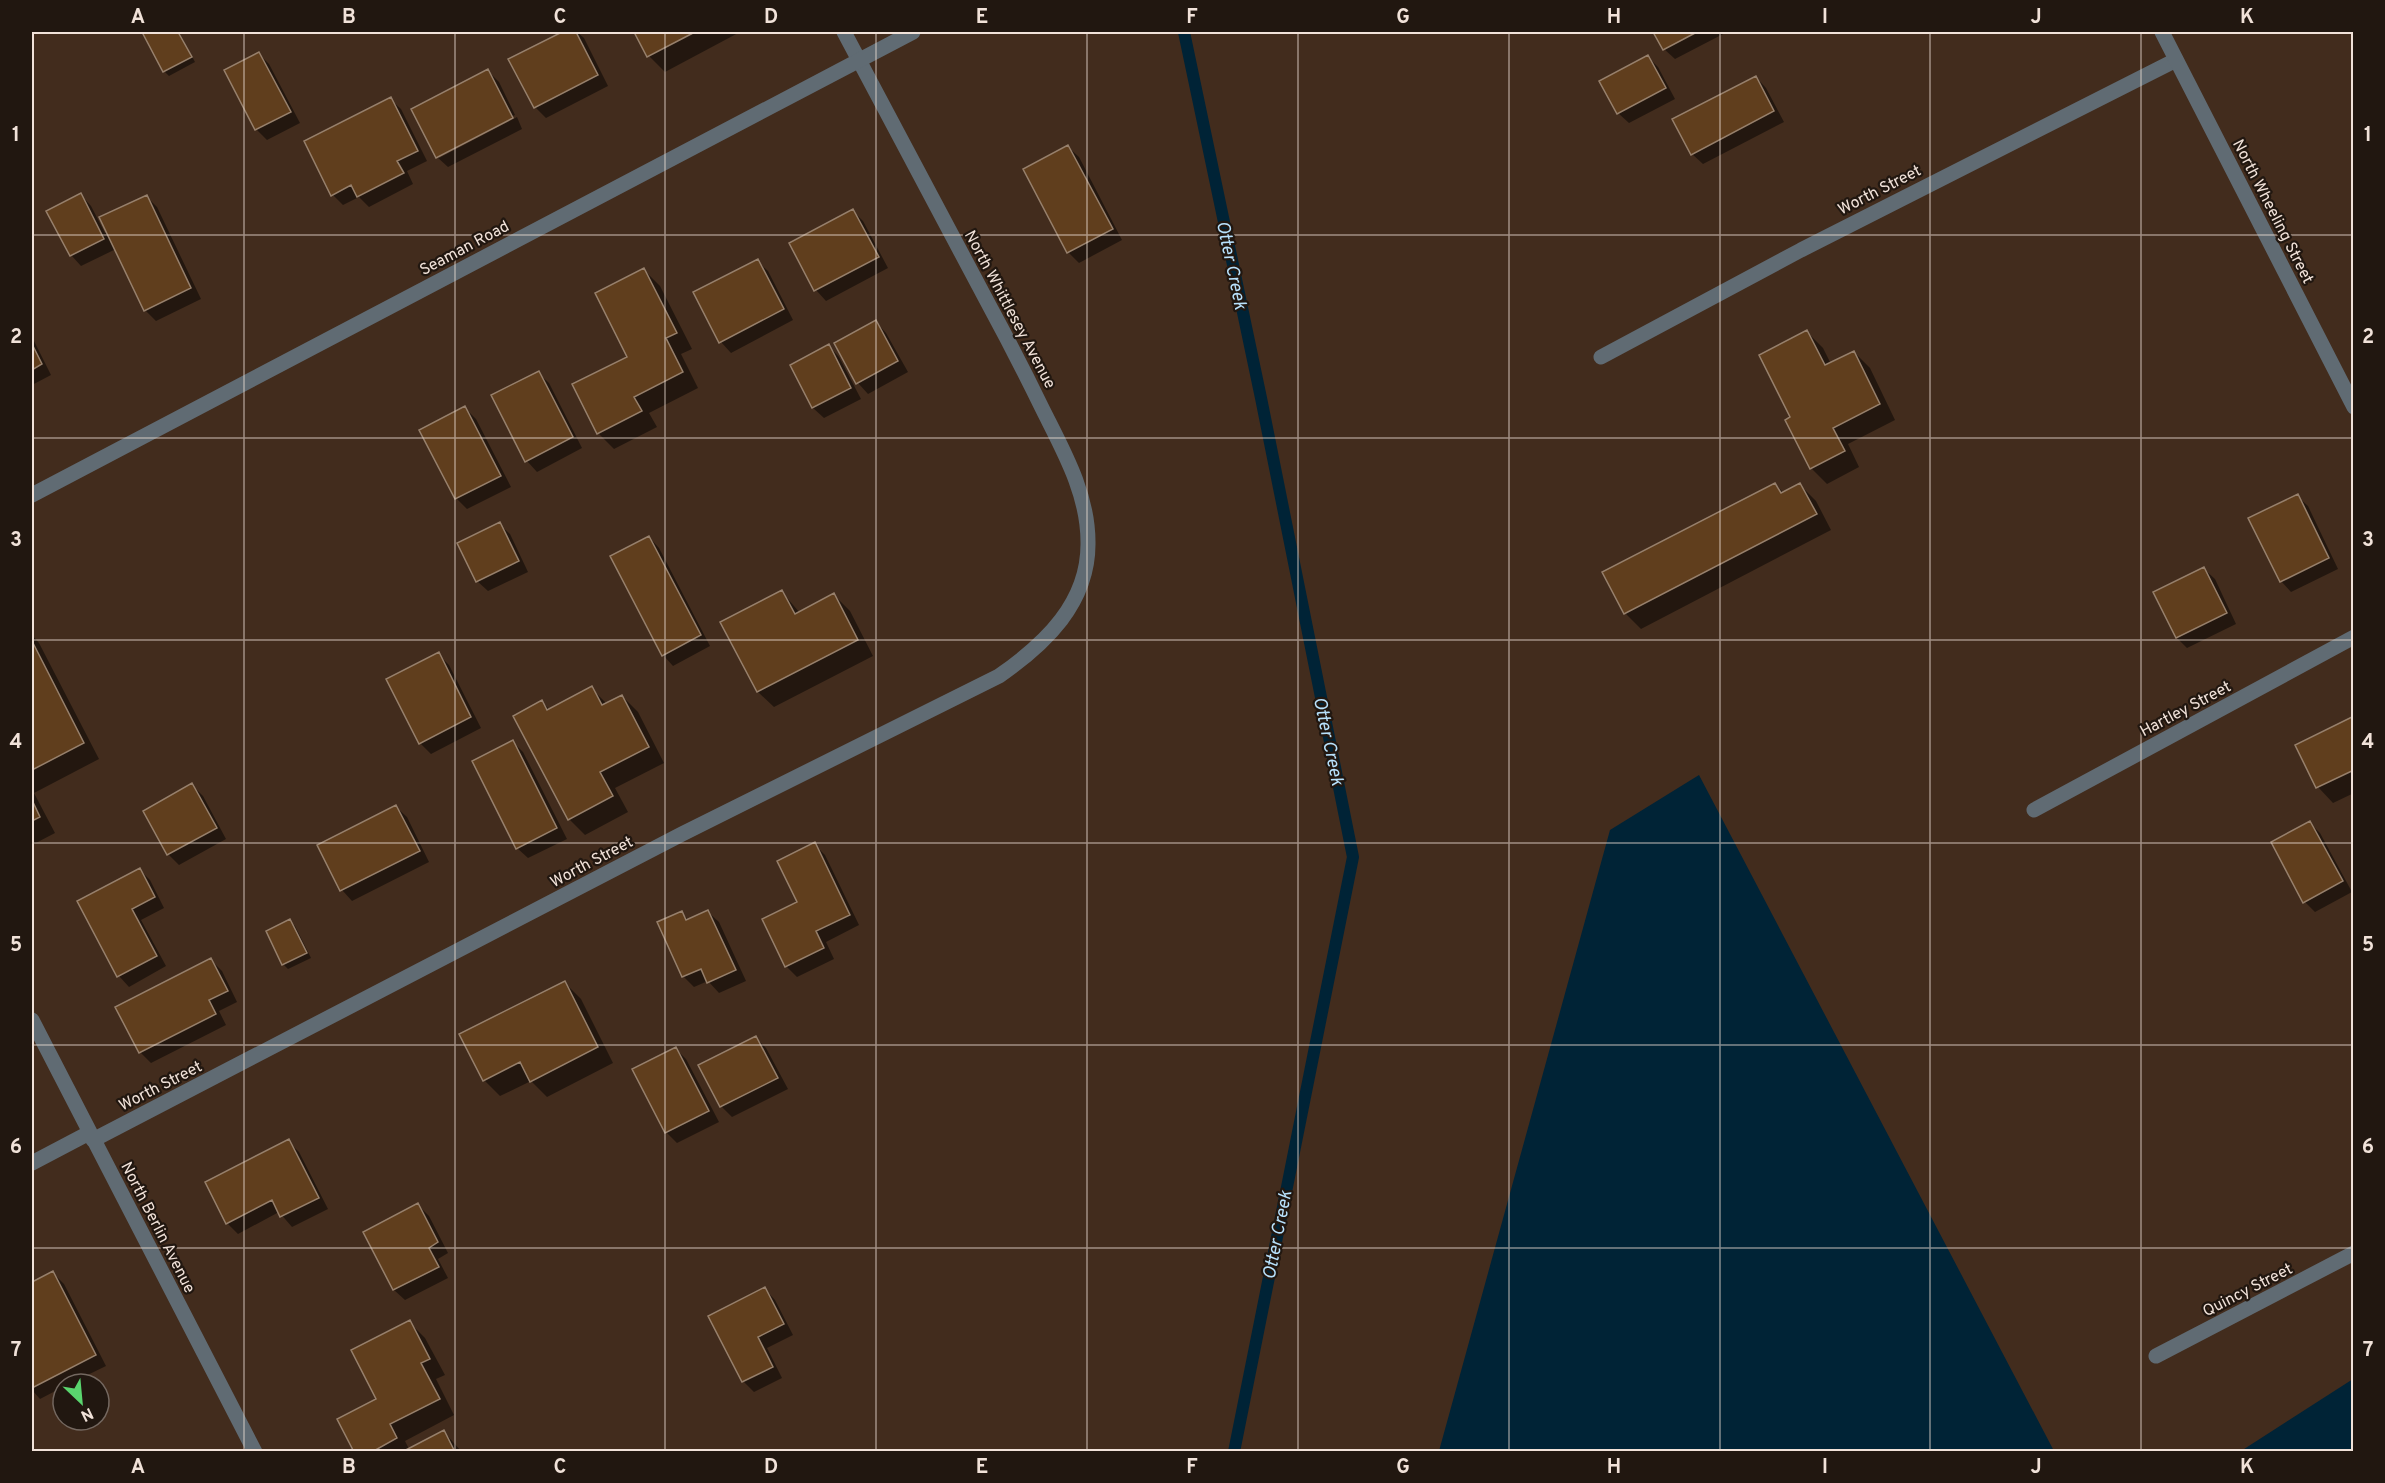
<svg xmlns="http://www.w3.org/2000/svg" width="2385" height="1483" font-family="Overpass,sans-serif">
<style>
.water{fill:#002336}
.shadow{fill:#0007}
.lines{fill:none;stroke-linecap:round;stroke-linejoin:round}
.stream{stroke:#002336;stroke-width:12}
.building{fill:#603e1d;stroke:#97806c;stroke-width:1.5}
.minor{stroke:#606b73;stroke-width:15}
.tertiary{stroke:#606b73;stroke-width:15}
.grid{fill:none;stroke:#f1e2d9;stroke-width:1.5;stroke-opacity:0.55}
.labels{text-anchor:middle;stroke-width:4.5;stroke-linejoin:round;paint-order:stroke}
.street-label{font-size:16px;fill:#f1e2d9;stroke:#211710}
.water-label{font-size:18px;font-style:italic;fill:#b8e2fd;stroke:#211710}
.neatline{fill:none;stroke:#f1e2d9;stroke-width:2}
.grid-label{font-size:20px;text-anchor:middle;font-weight:bold;fill:#f1e2d9}
</style>
<rect width="100%" height="100%" fill="#422c1d"/>
<path class="water" d="M 1699,775 L 2054,1451 L 1439,1451 L 1610,830 Z
M 2353,1379 L 2353,1451 L 2241,1451 Z"/>
<path class="shadow" d="M 144,32 L 179,32 L 195,62 L 169,76 L 164,71 Z
M 565,32 L 577,32 L 584,38 L 608,86 L 546,118 L 535,107 L 510,60 Z
M 635,32 L 740,32 L 665,72 L 649,56 Z
M 1655,32 L 1727,32 L 1675,59 L 1664,49 Z
M 259,54 L 269,64 L 300,123 L 267,140 L 257,130 L 226,71 Z
M 1648,57 L 1658,67 L 1675,99 L 1629,123 L 1618,113 Z
M 488,71 L 499,82 L 515,115 L 439,154 L 439,158 L 517,117 L 522,129 L 448,167 L 437,157 Z
M 1756,77 L 1766,88 L 1784,122 L 1703,164 L 1692,154 Z
M 390,99 L 401,109 L 427,161 L 407,171 L 413,184 L 369,207 L 359,197 L 343,205 L 333,195 Z
M 1068,147 L 1079,157 L 1122,240 L 1079,263 L 1068,252 Z
M 81,195 L 91,206 L 105,233 L 147,197 L 157,207 L 201,299 L 156,321 L 145,310 L 116,249 L 81,266 L 71,255 Z
M 853,211 L 863,221 L 888,268 L 826,301 L 816,290 Z
M 757,261 L 768,271 L 793,320 L 731,353 L 721,342 Z
M 644,270 L 660,286 L 692,349 L 681,354 L 698,388 L 649,413 L 657,427 L 614,449 L 598,433 L 629,358 Z
M 876,322 L 886,333 L 908,372 L 868,394 L 858,383 L 836,344 Z
M 1807,332 L 1823,348 L 1831,364 L 1854,352 L 1870,368 L 1895,420 L 1848,444 L 1859,467 L 1827,484 L 1811,468 L 1792,418 Z
M 32,337 L 51,375 L 32,385 Z
M 829,346 L 839,357 L 861,399 L 824,418 L 813,408 L 792,365 Z
M 538,373 L 549,383 L 582,448 L 537,472 L 527,461 Z
M 465,408 L 476,419 L 511,487 L 467,509 L 456,498 Z
M 1775,484 L 1784,493 L 1800,485 L 1816,501 L 1831,530 L 1641,629 L 1625,613 Z
M 2297,496 L 2308,506 L 2338,569 L 2291,592 L 2281,581 Z
M 499,524 L 510,534 L 528,572 L 488,591 L 477,581 Z
M 649,537 L 659,548 L 710,646 L 673,666 L 663,655 Z
M 2204,569 L 2215,579 L 2236,624 L 2187,648 L 2177,638 Z
M 782,592 L 800,613 L 834,595 L 850,611 L 873,656 L 774,707 L 758,692 Z
M 32,635 L 39,643 L 99,759 L 34,793 L 55,833 L 32,845 Z
M 438,654 L 449,665 L 481,728 L 431,754 L 420,743 Z
M 591,688 L 607,704 L 622,696 L 638,712 L 664,763 L 615,788 L 628,812 L 585,835 L 569,819 L 515,716 L 542,702 L 550,710 Z
M 2354,718 L 2354,793 L 2333,803 L 2318,787 Z
M 513,742 L 523,752 L 567,839 L 528,858 L 517,848 Z
M 192,785 L 203,796 L 226,839 L 179,865 L 168,854 Z
M 396,807 L 407,817 L 429,862 L 352,901 L 342,890 Z
M 2310,823 L 2320,833 L 2352,892 L 2315,912 L 2305,902 Z
M 814,844 L 825,855 L 859,925 L 826,942 L 834,959 L 797,977 L 786,966 L 799,903 Z
M 140,870 L 150,880 L 164,908 L 141,920 L 166,966 L 129,987 L 119,976 Z
M 708,912 L 719,922 L 746,981 L 719,993 L 708,981 L 694,987 L 683,976 L 681,913 L 689,920 Z
M 290,921 L 295,926 L 311,958 L 288,969 L 283,964 Z
M 211,960 L 222,971 L 237,1002 L 219,1011 L 226,1025 L 151,1063 L 140,1052 L 117,1008 Z
M 565,983 L 581,999 L 613,1063 L 547,1097 L 531,1081 L 500,1096 L 484,1080 Z
M 756,1038 L 766,1048 L 788,1089 L 732,1117 L 721,1106 L 700,1065 Z
M 676,1049 L 686,1059 L 719,1122 L 677,1143 L 666,1132 L 634,1070 Z
M 288,1141 L 299,1152 L 328,1209 L 292,1227 L 279,1212 L 238,1234 L 227,1223 Z
M 418,1205 L 429,1216 L 448,1253 L 438,1259 L 448,1278 L 405,1300 L 394,1290 L 365,1233 Z
M 53,1273 L 64,1284 L 106,1366 L 69,1384 L 63,1384 L 63,1387 L 40,1399 L 32,1390 L 32,1284 Z
M 765,1289 L 775,1300 L 793,1335 L 767,1348 L 782,1378 L 754,1392 L 743,1381 Z
M 409,1322 L 425,1338 L 445,1375 L 436,1379 L 454,1415 L 405,1441 L 409,1449 L 444,1432 L 462,1452 L 356,1452 Z"/>
<g class="lines">
<path class="stream" d="M 1184,32 L 1261,398 L 1353,857 L 1234,1452"/>
</g>
<path class="building" d="M 142,32 L 178,32 L 192,57 L 163,72 Z
M 562,32 L 576,32 L 598,75 L 534,108 L 508,59 Z
M 634,32 L 695,32 L 647,57 Z
M 1653,32 L 1697,32 L 1663,50 Z
M 259,52 L 291,112 L 255,130 L 224,70 Z
M 1648,55 L 1666,88 L 1617,114 L 1599,81 Z
M 488,69 L 513,118 L 436,158 L 411,109 Z
M 1756,76 L 1774,111 L 1691,155 L 1672,119 Z
M 391,97 L 418,151 L 397,161 L 404,173 L 357,197 L 351,185 L 331,196 L 304,141 Z
M 1068,145 L 1113,229 L 1067,253 L 1023,169 Z
M 81,193 L 104,239 L 70,256 L 46,211 Z
M 147,195 L 191,288 L 144,311 L 99,217 Z
M 853,209 L 879,257 L 814,291 L 789,243 Z
M 758,259 L 784,309 L 719,343 L 693,292 Z
M 644,268 L 677,333 L 666,338 L 683,372 L 634,397 L 642,411 L 597,434 L 572,384 L 627,357 L 595,293 Z
M 876,320 L 898,361 L 856,384 L 834,343 Z
M 1807,330 L 1825,365 L 1854,351 L 1880,404 L 1833,428 L 1845,451 L 1810,469 L 1785,420 L 1790,417 L 1759,355 Z
M 32,344 L 42,364 L 32,370 Z
M 829,344 L 851,388 L 812,408 L 790,365 Z
M 539,371 L 573,437 L 525,462 L 491,395 Z
M 465,406 L 501,476 L 455,499 L 419,430 Z
M 1775,483 L 1781,493 L 1800,483 L 1817,514 L 1624,614 L 1602,572 Z
M 2298,494 L 2329,558 L 2280,582 L 2248,518 Z
M 500,522 L 519,561 L 476,582 L 457,543 Z
M 649,536 L 701,635 L 662,656 L 610,556 Z
M 2204,567 L 2227,613 L 2176,638 L 2153,592 Z
M 782,590 L 795,614 L 834,593 L 858,640 L 757,692 L 720,622 Z
M 32,641 L 84,743 L 32,770 Z
M 439,652 L 471,717 L 419,744 L 386,679 Z
M 592,686 L 602,705 L 622,695 L 649,747 L 600,772 L 613,796 L 568,820 L 513,716 L 542,700 L 547,710 Z
M 2354,716 L 2354,770 L 2316,788 L 2295,745 Z
M 513,740 L 557,828 L 516,849 L 472,761 Z
M 192,783 L 217,828 L 167,855 L 143,811 Z
M 32,800 L 40,817 L 32,821 Z
M 396,805 L 420,851 L 340,891 L 317,845 Z
M 2310,821 L 2343,881 L 2303,903 L 2271,842 Z
M 815,842 L 850,915 L 816,931 L 824,948 L 785,967 L 762,919 L 797,902 L 777,861 Z
M 140,868 L 155,897 L 132,909 L 157,956 L 117,977 L 77,901 Z
M 708,910 L 736,970 L 707,983 L 701,969 L 682,977 L 657,922 L 682,911 L 686,920 Z
M 290,919 L 307,953 L 282,965 L 266,931 Z
M 211,958 L 228,991 L 209,1000 L 216,1014 L 139,1053 L 115,1007 Z
M 565,981 L 598,1047 L 530,1082 L 520,1062 L 483,1081 L 459,1034 Z
M 756,1036 L 778,1078 L 720,1107 L 698,1065 Z
M 676,1047 L 709,1111 L 665,1133 L 632,1069 Z
M 289,1139 L 319,1198 L 280,1217 L 272,1200 L 226,1224 L 205,1182 Z
M 418,1203 L 438,1242 L 429,1248 L 439,1267 L 393,1290 L 363,1232 Z
M 53,1271 L 96,1355 L 32,1388 L 32,1282 Z
M 765,1287 L 784,1324 L 758,1337 L 773,1367 L 742,1382 L 708,1316 Z
M 410,1320 L 430,1359 L 421,1363 L 440,1399 L 390,1424 L 397,1438 L 372,1452 L 354,1452 L 337,1419 L 376,1399 L 351,1350 Z
M 444,1430 L 455,1452 L 402,1452 Z"/>
<g class="lines">
<path class="minor" d="M 1601,357 L 1801,250 L 2176,60
M 2034,810 L 2354,637
M 32,1020 L 255,1452
M 93,1140 L 682,834 L 999,676 C 1045,644 1089,603 1088,542 C 1088,494 1064,452 1043,410 C 1026,375 1008,340 989,305 C 941,214 892,123 844,32
M 32,1163 L 89,1133
M 2156,1356 L 2354,1253"/>
<path class="tertiary" d="M 2162,32 L 2354,407
M 32,495 L 913,32"/>
</g>
<path class="grid" d="M 244,32 L 244,1452M 455,32 L 455,1452M 665,32 L 665,1452M 876,32 L 876,1452M 1087,32 L 1087,1452M 1298,32 L 1298,1452M 1509,32 L 1509,1452M 1720,32 L 1720,1452M 1930,32 L 1930,1452M 2141,32 L 2141,1452M 32,235 L 2354,235M 32,438 L 2354,438M 32,640 L 2354,640M 32,843 L 2354,843M 32,1045 L 2354,1045M 32,1248 L 2354,1248"/>
<g class="labels">
<g class="street-label">
<text transform="translate(1879 189) rotate(-27)" y="6">Worth Street</text>
<text transform="translate(2274 211) rotate(63)" y="6">North Wheeling Street</text>
<text transform="translate(464 247) rotate(-28)" y="6">Seaman Road</text>
<text transform="translate(1011 309) rotate(62)" y="6">North Whittlesey Avenue</text>
<text transform="translate(2185 708) rotate(-28)" y="6">Hartley Street</text>
<text transform="translate(591 861) rotate(-28)" y="6">Worth Street</text>
<text transform="translate(160 1085) rotate(-27)" y="6">Worth Street</text>
<text transform="translate(159 1227) rotate(63)" y="6">North Berlin Avenue</text>
<text transform="translate(2247 1289) rotate(-27)" y="6">Quincy Street</text>
</g>
<g class="water-label">
<text transform="translate(1232 265) rotate(78)" y="6">Otter Creek</text>
<text transform="translate(1329 741) rotate(78)" y="6">Otter Creek</text>
<text transform="translate(1277 1235) rotate(-79)" y="6">Otter Creek</text>
</g>
</g>
<rect width="2385" height="1483" fill="none" stroke="#211710" stroke-width="66"/>
<g transform="translate(81 1402) rotate(154)"><circle r="28" fill="#211710" stroke="#746860" stroke-width="1.5"/>
<path d="M0-4.5L10 22L0 15L-10 22Z" fill="#5ad56e"/>
<text y="-9" font-size="16" font-weight="bold" text-anchor="middle" fill="#f1e2d9">N</text>
</g>
<rect x="33" y="33" width="2319" height="1417" class="neatline"/>
<g class="grid-label">
<text x="138" y="23">A</text>
<text x="349" y="23">B</text>
<text x="560" y="23">C</text>
<text x="771" y="23">D</text>
<text x="982" y="23">E</text>
<text x="1192" y="23">F</text>
<text x="1403" y="23">G</text>
<text x="1614" y="23">H</text>
<text x="1825" y="23">I</text>
<text x="2036" y="23">J</text>
<text x="2247" y="23">K</text>
<text x="16" y="141">1</text>
<text x="2368" y="141">1</text>
<text x="16" y="343">2</text>
<text x="2368" y="343">2</text>
<text x="16" y="546">3</text>
<text x="2368" y="546">3</text>
<text x="16" y="748">4</text>
<text x="2368" y="748">4</text>
<text x="16" y="951">5</text>
<text x="2368" y="951">5</text>
<text x="16" y="1153">6</text>
<text x="2368" y="1153">6</text>
<text x="16" y="1356">7</text>
<text x="2368" y="1356">7</text>
<text x="138" y="1473">A</text>
<text x="349" y="1473">B</text>
<text x="560" y="1473">C</text>
<text x="771" y="1473">D</text>
<text x="982" y="1473">E</text>
<text x="1192" y="1473">F</text>
<text x="1403" y="1473">G</text>
<text x="1614" y="1473">H</text>
<text x="1825" y="1473">I</text>
<text x="2036" y="1473">J</text>
<text x="2247" y="1473">K</text>
</g>
</svg>
